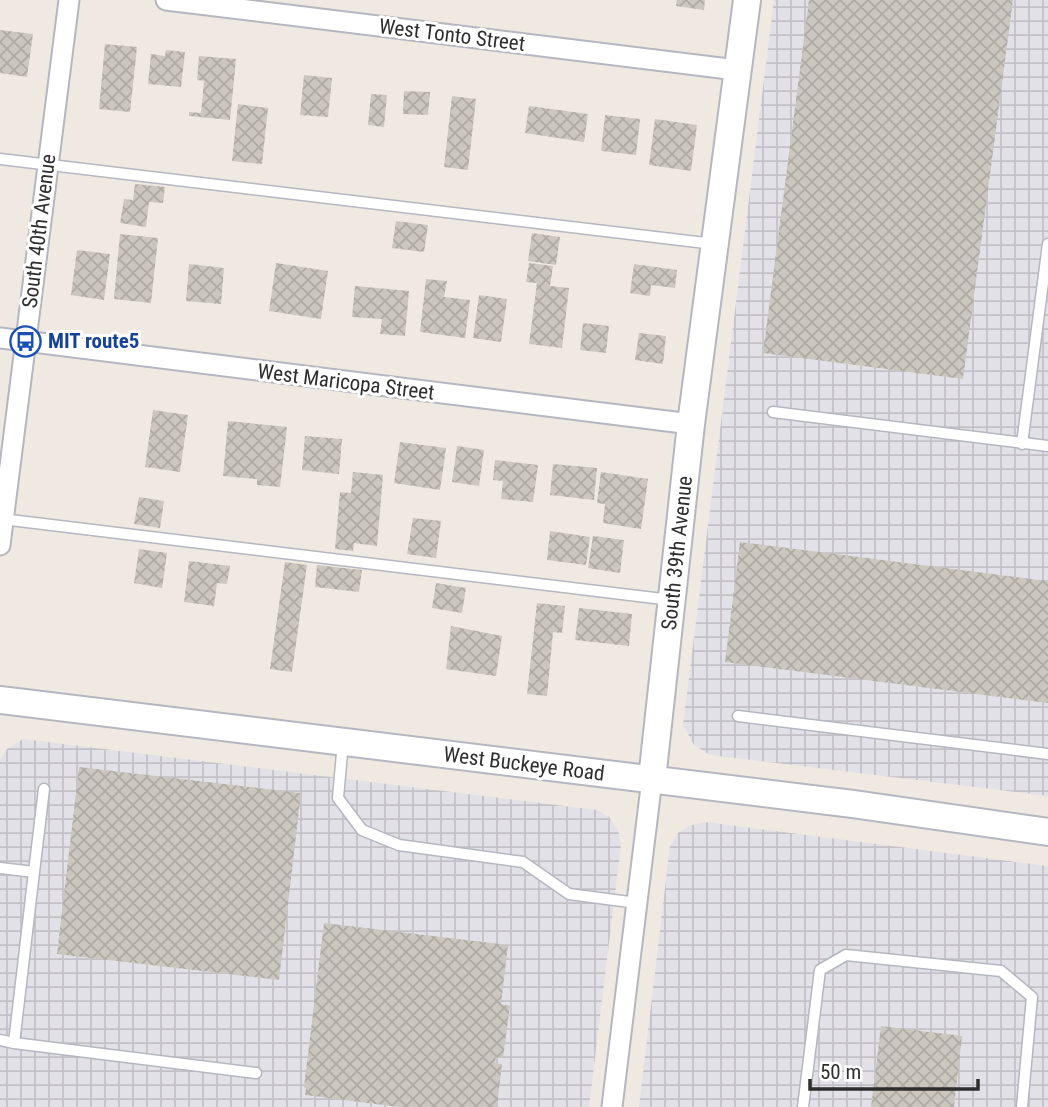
<svg xmlns="http://www.w3.org/2000/svg" width="1048" height="1107" font-family="'Roboto Condensed',sans-serif">
<style>
.industrial{fill:url(#industrial-grid)}
.building{fill:url(#building-cross-hatch)}
.lines{fill:none;stroke-linecap:round;stroke-linejoin:round}
.lane-casing{stroke:#b4b7c1;stroke-width:13}
.street-casing{stroke:#b4b7c1;stroke-width:23}
.secondary-casing{stroke:#b4b7c1;stroke-width:30}
.lane{stroke:#fff;stroke-width:10}
.street{stroke:#fff;stroke-width:19}
.secondary{stroke:#fff;stroke-width:26}
.labels{text-anchor:middle;stroke-width:6;stroke-linejoin:round;paint-order:stroke}
.street-label{font-size:21px;fill:#2e2e2e;stroke:#fff}
.transit-label{font-size:21px;font-weight:bold;fill:#164399;stroke:#fff;text-anchor:start}
</style>
<defs>
<pattern id="industrial-grid" width="8" height="8" patternUnits="userSpaceOnUse" patternTransform="scale(1.75)"><rect width="8" height="8" fill="#e3e1e8"/><path d="M0 4h8M4 0v8" fill="none" stroke="#c3c1c7"/></pattern>
<pattern id="building-cross-hatch" width="8" height="8" patternUnits="userSpaceOnUse" patternTransform="scale(1.75)"><rect width="8" height="8" fill="#cbc7bf"/><path d="M0 0l8 8M0 8l8-8" fill="none" stroke="#afaba4"/></pattern>
</defs>
<rect width="100%" height="100%" fill="#efe9e1"/>
<path class="industrial" d="M 774,0 L 1048,0 L 1048,796 L 710,755 L 694,745 L 683,725 Z
M 23,739 L 597,810 L 609,817 L 618,830 L 621,845 L 589,1107 L 0,1107 L 0,760 L 7,749 Z
M 706,822 L 1048,866 L 1048,1107 L 639,1107 L 670,846 L 678,833 L 688,826 Z"/>
<path class="building" d="M 677,0 L 705,0 L 704,10 L 676,6 Z
M 809,0 L 1013,0 L 963,379 L 763,353 Z
M 0,30 L 33,34 L 27,77 L 0,73 Z
M 105,44 L 137,47 L 130,112 L 99,109 Z
M 166,50 L 185,52 L 181,87 L 148,84 L 151,54 L 165,56 Z
M 199,56 L 236,59 L 230,120 L 189,116 L 189,112 L 201,113 L 204,81 L 197,80 Z
M 304,75 L 332,78 L 328,117 L 300,115 Z
M 404,91 L 430,92 L 428,115 L 403,114 Z
M 371,94 L 387,95 L 384,127 L 368,125 Z
M 452,96 L 476,99 L 468,170 L 444,167 Z
M 238,104 L 268,108 L 262,164 L 232,161 Z
M 529,106 L 588,114 L 584,142 L 525,133 Z
M 605,115 L 640,119 L 636,155 L 601,151 Z
M 655,119 L 697,125 L 691,171 L 649,165 Z
M 135,184 L 165,187 L 163,203 L 149,202 L 146,227 L 120,223 L 124,199 L 133,200 Z
M 396,221 L 428,225 L 424,252 L 392,248 Z
M 532,233 L 560,237 L 556,265 L 528,261 Z
M 120,234 L 158,238 L 151,303 L 114,299 Z
M 77,250 L 110,254 L 104,300 L 71,295 Z
M 276,263 L 328,271 L 321,319 L 269,311 Z
M 529,263 L 553,266 L 550,286 L 569,288 L 562,348 L 529,344 L 537,283 L 526,282 Z
M 189,264 L 224,268 L 221,304 L 186,301 Z
M 634,264 L 677,270 L 675,288 L 651,285 L 650,296 L 630,293 Z
M 426,279 L 447,281 L 444,297 L 470,300 L 465,338 L 420,332 Z
M 355,286 L 409,291 L 405,336 L 380,334 L 382,319 L 352,317 Z
M 479,295 L 507,299 L 501,342 L 473,338 Z
M 583,323 L 609,326 L 606,353 L 580,350 Z
M 639,333 L 666,336 L 663,364 L 635,360 Z
M 153,410 L 188,415 L 180,472 L 145,467 Z
M 228,421 L 287,427 L 280,487 L 257,485 L 257,479 L 223,476 Z
M 305,436 L 342,439 L 339,474 L 302,470 Z
M 400,442 L 446,448 L 440,490 L 394,483 Z
M 457,446 L 484,450 L 479,486 L 452,482 Z
M 495,460 L 538,465 L 533,502 L 501,499 L 503,481 L 493,480 Z
M 553,464 L 597,468 L 594,500 L 550,495 Z
M 353,472 L 383,475 L 377,546 L 354,543 L 353,551 L 335,549 L 340,492 L 351,493 Z
M 601,472 L 648,479 L 641,529 L 603,523 L 605,504 L 597,503 Z
M 139,497 L 164,501 L 160,528 L 134,524 Z
M 413,518 L 441,521 L 436,558 L 407,554 Z
M 550,531 L 590,537 L 586,565 L 547,560 Z
M 593,536 L 624,540 L 620,573 L 588,568 Z
M 740,542 L 1048,581 L 1048,703 L 725,662 Z
M 139,549 L 167,553 L 162,588 L 134,583 Z
M 189,561 L 230,566 L 227,584 L 217,583 L 214,606 L 184,602 Z
M 285,562 L 307,565 L 292,672 L 270,669 Z
M 317,565 L 362,570 L 359,592 L 315,587 Z
M 436,583 L 466,588 L 462,613 L 432,608 Z
M 537,603 L 565,606 L 562,633 L 553,632 L 547,696 L 527,694 Z
M 579,608 L 632,614 L 629,646 L 575,640 Z
M 451,626 L 502,636 L 496,676 L 446,669 Z
M 79,767 L 301,793 L 279,980 L 57,954 Z
M 324,923 L 508,945 L 501,1004 L 510,1006 L 503,1058 L 496,1057 L 495,1063 L 502,1064 L 497,1107 L 399,1107 L 305,1095 L 306,1088 L 304,1087 Z
M 881,1026 L 962,1036 L 954,1107 L 871,1107 Z"/>
<g class="lines">
<defs>
<path id="lane" d="M 0,159 L 714,244
M 773,412 L 1048,446
M 1022,444 L 1048,244
M 2,519 L 671,600
M 738,716 L 1048,754
M 343,742 L 338,798 L 362,830 L 399,845 L 523,862 L 569,894 L 637,903
M 0,868 L 34,872 L 44,789
M 0,1040 L 14,1043 L 34,872
M 14,1043 L 256,1073
M 803,1107 L 820,970 L 846,955 L 1001,971 L 1032,997 L 1022,1107"/>
<path id="street" d="M 166,0 L 737,70
M 0,338 L 691,424
M 0,545 L 69,0
M 612,1107 L 652,779"/>
<path id="secondary" d="M 0,700 L 853,804 L 1048,832
M 652,779 L 691,424 L 747,0"/>
</defs>
<use href="#lane" class="lane-casing"/>
<use href="#street" class="street-casing"/>
<use href="#secondary" class="secondary-casing"/>
<use href="#lane" class="lane"/>
<use href="#street" class="street"/>
<use href="#secondary" class="secondary"/>
</g>
<defs>
<symbol id="bus-ring" viewBox="-11 -11 22 22"><circle r="9.5" fill="#fff" stroke="#1a4fb4" stroke-width="1.5"/><path d="M-5-6H5V4H4V6H2V4H-2V6H-4V4H-5ZM-3.5-4V0h7V-4ZM-3.5 1.2v1.5H-2V1.2ZM2 1.2v1.5H3.5V1.2Z" fill="#1a4fb4"/></symbol>
</defs>
<g fill-rule="evenodd">
<use href="#bus-ring" x="8" y="324" width="35" height="35"/>
</g>
<g class="labels">
<g class="street-label">
<text transform="translate(452 35) rotate(7)" y="7">West Tonto Street</text>
<text transform="translate(39 231) rotate(-83)" y="7">South 40th Avenue</text>
<text transform="translate(346 382) rotate(7)" y="7">West Maricopa Street</text>
<text transform="translate(677 553) rotate(-84)" y="7">South 39th Avenue</text>
<text transform="translate(524 764) rotate(7)" y="7">West Buckeye Road</text>
</g>
<g class="transit-label">
<text x="48" y="348">MIT route5</text>
</g>
</g>
<path d="M810 1079v10h168v-10" fill="none" stroke="#2e2e2e" stroke-width="3.5"/>
<text x="820" y="1079" font-size="21" fill="#2e2e2e" stroke="#ffffff" stroke-width="5" paint-order="stroke">50 m</text>
</svg>
